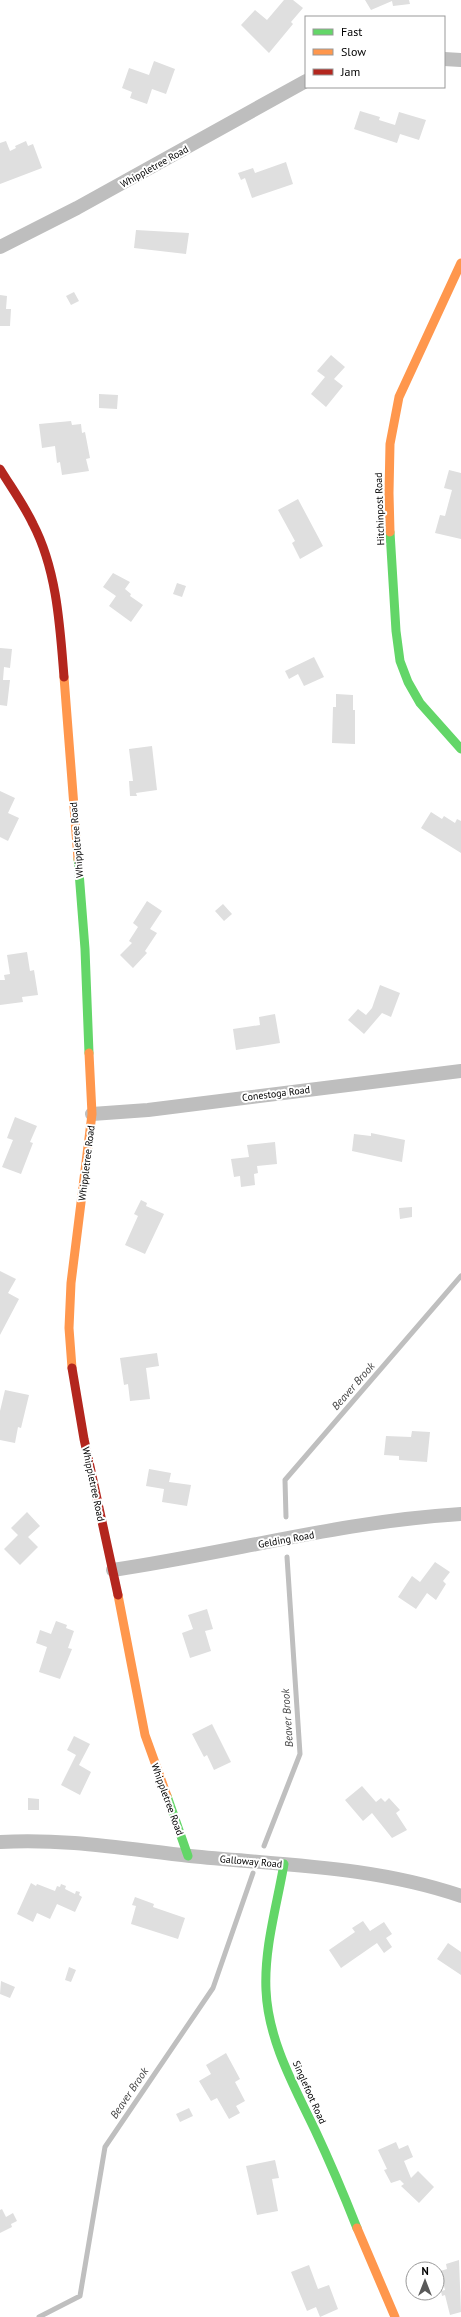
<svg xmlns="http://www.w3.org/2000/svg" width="461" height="2317" font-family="'PT Sans',sans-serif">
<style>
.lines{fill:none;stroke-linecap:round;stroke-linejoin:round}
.stream{stroke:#bfbfbf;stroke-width:5}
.building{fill:#dfdfdf}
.street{stroke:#bebebe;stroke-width:14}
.fast{stroke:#63d668;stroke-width:9}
.slow{stroke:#ff974d;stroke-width:9}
.jam{stroke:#b3261e;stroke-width:9}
.labels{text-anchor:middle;stroke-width:4;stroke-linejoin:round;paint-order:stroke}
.street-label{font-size:10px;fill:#000;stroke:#fff}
.water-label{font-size:11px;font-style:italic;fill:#444;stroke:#fff}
</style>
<rect width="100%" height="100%" fill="#fff"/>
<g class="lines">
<path class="stream" d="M 286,1517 L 285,1480 L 461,1276
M 264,1846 L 300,1754 L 287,1557
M 39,2317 L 80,2296 L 105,2147 L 213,1988 L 253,1873"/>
</g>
<path class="building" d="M 284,0 L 293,0 L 303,8 L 291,22 L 293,24 L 269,53 L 241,25 L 255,10 L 267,20 Z
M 365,0 L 409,0 L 410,4 L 393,6 L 392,1 L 371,10 Z
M 154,61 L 175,69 L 166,94 L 152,89 L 147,104 L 130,98 L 132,92 L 122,88 L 129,68 L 149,75 Z
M 360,111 L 380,117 L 379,120 L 395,125 L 399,112 L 426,120 L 419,140 L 400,134 L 397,143 L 354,129 Z
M 6,141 L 10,151 L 16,148 L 15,146 L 26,141 L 28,146 L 33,144 L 42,168 L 0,184 L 0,143 Z
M 286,162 L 293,184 L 252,198 L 245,178 L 241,180 L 238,173 L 253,168 L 255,173 Z
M 136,230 L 189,233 L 186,254 L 134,248 Z
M 74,292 L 79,301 L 71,305 L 66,296 Z
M 0,295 L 7,296 L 6,309 L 11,309 L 10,326 L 0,326 Z
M 331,355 L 345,367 L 334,379 L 343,386 L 326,407 L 311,394 L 325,377 L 317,371 Z
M 99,394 L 118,395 L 117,409 L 99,408 Z
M 71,421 L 72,425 L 81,424 L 82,433 L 85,432 L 90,458 L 86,459 L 89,471 L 62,475 L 60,462 L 57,463 L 55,446 L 42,448 L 39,424 Z
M 449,470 L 461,473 L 461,539 L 435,533 L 440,515 L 445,516 L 452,490 L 444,488 Z
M 298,499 L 323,546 L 300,559 L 292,543 L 295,541 L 278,510 Z
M 113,573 L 130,582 L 125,589 L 131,594 L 130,596 L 143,605 L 131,622 L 109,606 L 116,596 L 103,587 Z
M 177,583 L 186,586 L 182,597 L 173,594 Z
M 0,648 L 12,649 L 10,668 L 4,667 L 3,680 L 10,680 L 7,706 L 0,705 Z
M 314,657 L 324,677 L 304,686 L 298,674 L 289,679 L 285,671 Z
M 336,694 L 353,695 L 353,710 L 355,710 L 355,744 L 332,743 L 333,707 L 336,707 Z
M 152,746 L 157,790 L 136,793 L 137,796 L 130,796 L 129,781 L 133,781 L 129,749 Z
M 0,791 L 15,798 L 8,813 L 19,818 L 8,841 L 0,837 Z
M 431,812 L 442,819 L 444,816 L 455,823 L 457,819 L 461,821 L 461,853 L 421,828 Z
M 147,901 L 162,911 L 150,929 L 157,933 L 145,951 L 147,953 L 133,968 L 120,955 L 132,943 L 129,941 L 138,927 L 133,923 Z
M 223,904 L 232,914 L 224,921 L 215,911 Z
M 27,952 L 30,971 L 34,970 L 38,995 L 22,997 L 23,1002 L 0,1005 L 0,980 L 5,980 L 4,975 L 10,974 L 7,955 Z
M 380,985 L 400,993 L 391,1017 L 382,1013 L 364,1034 L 348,1020 L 358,1009 L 366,1015 L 372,1008 Z
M 275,1014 L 280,1043 L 236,1050 L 233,1029 L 260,1025 L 259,1017 Z
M 15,1117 L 37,1126 L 30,1142 L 33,1143 L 21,1174 L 2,1167 L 13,1140 L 7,1138 Z
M 371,1133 L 405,1140 L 402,1162 L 352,1151 L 354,1134 L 371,1136 Z
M 275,1142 L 277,1164 L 257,1166 L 258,1173 L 254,1174 L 255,1185 L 241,1187 L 240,1176 L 234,1177 L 231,1159 L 249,1157 L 247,1145 Z
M 141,1200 L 147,1203 L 146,1206 L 164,1214 L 145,1254 L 125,1245 L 138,1216 L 134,1214 Z
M 412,1207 L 412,1217 L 400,1219 L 399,1208 Z
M 0,1271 L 16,1279 L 8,1293 L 19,1299 L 0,1335 Z
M 157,1353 L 159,1366 L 146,1368 L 150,1399 L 130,1401 L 128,1384 L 124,1385 L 120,1358 Z
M 5,1390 L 29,1395 L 21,1428 L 18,1427 L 15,1443 L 0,1440 L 0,1411 Z
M 412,1431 L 430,1432 L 427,1462 L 399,1460 L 399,1456 L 384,1455 L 386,1436 L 411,1437 Z
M 149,1469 L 171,1473 L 169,1482 L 191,1485 L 187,1506 L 162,1502 L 164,1489 L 146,1486 Z
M 27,1512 L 40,1526 L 28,1537 L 38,1547 L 20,1565 L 4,1549 L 18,1535 L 11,1528 Z
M 435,1562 L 450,1572 L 443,1581 L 446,1584 L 436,1600 L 427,1593 L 416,1609 L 398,1597 L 412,1576 L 420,1582 Z
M 207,1609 L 213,1629 L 205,1631 L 211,1651 L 190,1658 L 182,1633 L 193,1629 L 188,1615 Z
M 56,1621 L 67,1625 L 66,1628 L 74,1631 L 68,1648 L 72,1649 L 60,1679 L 39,1672 L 47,1647 L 36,1643 L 40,1630 L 51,1634 Z
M 212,1724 L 231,1762 L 214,1770 L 207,1755 L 204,1757 L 192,1734 Z
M 74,1736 L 90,1744 L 79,1765 L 91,1772 L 80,1795 L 61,1785 L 76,1755 L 67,1750 Z
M 362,1786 L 376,1802 L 381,1798 L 385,1802 L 389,1798 L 400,1810 L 396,1813 L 407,1830 L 392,1838 L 372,1813 L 363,1821 L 345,1800 Z
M 28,1798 L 39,1799 L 39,1810 L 28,1810 Z
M 31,1883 L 36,1886 L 37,1884 L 55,1891 L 57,1886 L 60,1887 L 61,1884 L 66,1886 L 65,1889 L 75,1894 L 76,1891 L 80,1892 L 79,1895 L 82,1897 L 75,1912 L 57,1904 L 50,1919 L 37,1913 L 33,1922 L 17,1914 Z
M 135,1897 L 154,1904 L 153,1907 L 185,1918 L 178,1939 L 131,1924 L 136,1906 L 132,1905 Z
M 363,1921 L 370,1931 L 384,1922 L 392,1934 L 386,1938 L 392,1947 L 384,1953 L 377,1943 L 341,1968 L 329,1950 L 355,1932 L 352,1928 Z
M 448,1943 L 461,1952 L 461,1975 L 437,1959 Z
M 69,1967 L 76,1970 L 71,1982 L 65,1980 Z
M 1,1981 L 15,1987 L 10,1998 L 0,1994 Z
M 226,2053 L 240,2079 L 235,2082 L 245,2101 L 236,2106 L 240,2113 L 229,2119 L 217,2098 L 211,2101 L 199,2081 L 211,2074 L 206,2065 Z
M 189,2108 L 193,2116 L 180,2122 L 176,2114 Z
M 396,2142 L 399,2149 L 408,2145 L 413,2157 L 404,2161 L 411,2178 L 418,2171 L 434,2187 L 419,2203 L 401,2186 L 404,2184 L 400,2180 L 391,2183 L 384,2170 L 387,2169 L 378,2150 Z
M 275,2160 L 279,2178 L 272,2179 L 278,2211 L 257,2215 L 246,2166 Z
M 2,2209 L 6,2217 L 13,2213 L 17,2221 L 11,2224 L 12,2227 L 0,2233 L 0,2210 Z
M 459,2260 L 461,2312 L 450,2315 L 445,2295 L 442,2296 L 441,2291 L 445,2290 L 443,2282 L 440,2283 L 437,2272 L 447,2269 L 446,2264 Z
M 309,2265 L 318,2289 L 329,2285 L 338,2309 L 320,2317 L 316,2307 L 307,2311 L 291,2272 Z"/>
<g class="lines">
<path class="street" d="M 444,59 L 461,60
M 0,247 L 77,208 L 306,81
M 92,1114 L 148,1110 L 461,1071
M 113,1570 C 229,1553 344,1521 461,1514
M 0,1842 C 64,1838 126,1849 190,1856 C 280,1865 374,1866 461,1896"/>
<path class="fast" d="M 390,532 L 396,631 L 400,661 L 408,682 L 420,703 L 461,749
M 78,859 L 85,949 L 89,1053
M 167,1796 L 188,1856
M 284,1864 C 277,1905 264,1948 266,1990 C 268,2040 294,2086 315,2130 C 330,2162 344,2195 357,2228"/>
<path class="slow" d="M 390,532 L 389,493 L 390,444 L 399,397 L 461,263
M 64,677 L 78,859
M 72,1368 L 69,1328 L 71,1283 L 92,1114 L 89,1053
M 118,1595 L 145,1735 L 167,1796
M 357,2228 L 395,2317"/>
<path class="jam" d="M 0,469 C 11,487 24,505 33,524 C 57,570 60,627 64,677
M 72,1368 L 84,1439 L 118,1595"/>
</g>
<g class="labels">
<g class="street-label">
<text transform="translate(154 166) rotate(-29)" y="4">Whippletree Road</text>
<text transform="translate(379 509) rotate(-92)" y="4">Hitchinpost Road</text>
<text transform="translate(76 840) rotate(-95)" y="4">Whippletree Road</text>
<text transform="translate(276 1093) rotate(-7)" y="4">Conestoga Road</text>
<text transform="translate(86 1163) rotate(-83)" y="4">Whippletree Road</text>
<text transform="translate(94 1484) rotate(78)" y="4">Whippletree Road</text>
<text transform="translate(286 1539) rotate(-10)" y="4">Gelding Road</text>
<text transform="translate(168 1799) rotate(70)" y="4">Whippletree Road</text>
<text transform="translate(251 1861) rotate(5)" y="4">Galloway Road</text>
<text transform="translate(310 2092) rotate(66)" y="4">Singlefoot Road</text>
</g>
<g class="water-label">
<text transform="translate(353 1386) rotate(-49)" y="4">Beaver Brook</text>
<text transform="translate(287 1718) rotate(-94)" y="4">Beaver Brook</text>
<text transform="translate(129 2093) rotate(-56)" y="4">Beaver Brook</text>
</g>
</g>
<rect x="305" y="16" width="140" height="72" fill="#ffffff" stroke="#999999"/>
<rect x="313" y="29" width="20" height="6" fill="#63d668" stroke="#999999"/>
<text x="341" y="36" font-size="12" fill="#000000">Fast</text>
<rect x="313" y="49" width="20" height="6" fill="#ff974d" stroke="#999999"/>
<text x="341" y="56" font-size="12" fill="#000000">Slow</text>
<rect x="313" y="69" width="20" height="6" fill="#b3261e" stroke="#999999"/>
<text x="341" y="76" font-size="12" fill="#000000">Jam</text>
<g transform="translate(425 2281)"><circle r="19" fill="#ffffff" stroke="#999999"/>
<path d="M0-3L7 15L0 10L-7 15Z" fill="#595959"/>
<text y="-6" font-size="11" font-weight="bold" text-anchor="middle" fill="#000000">N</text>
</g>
</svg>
